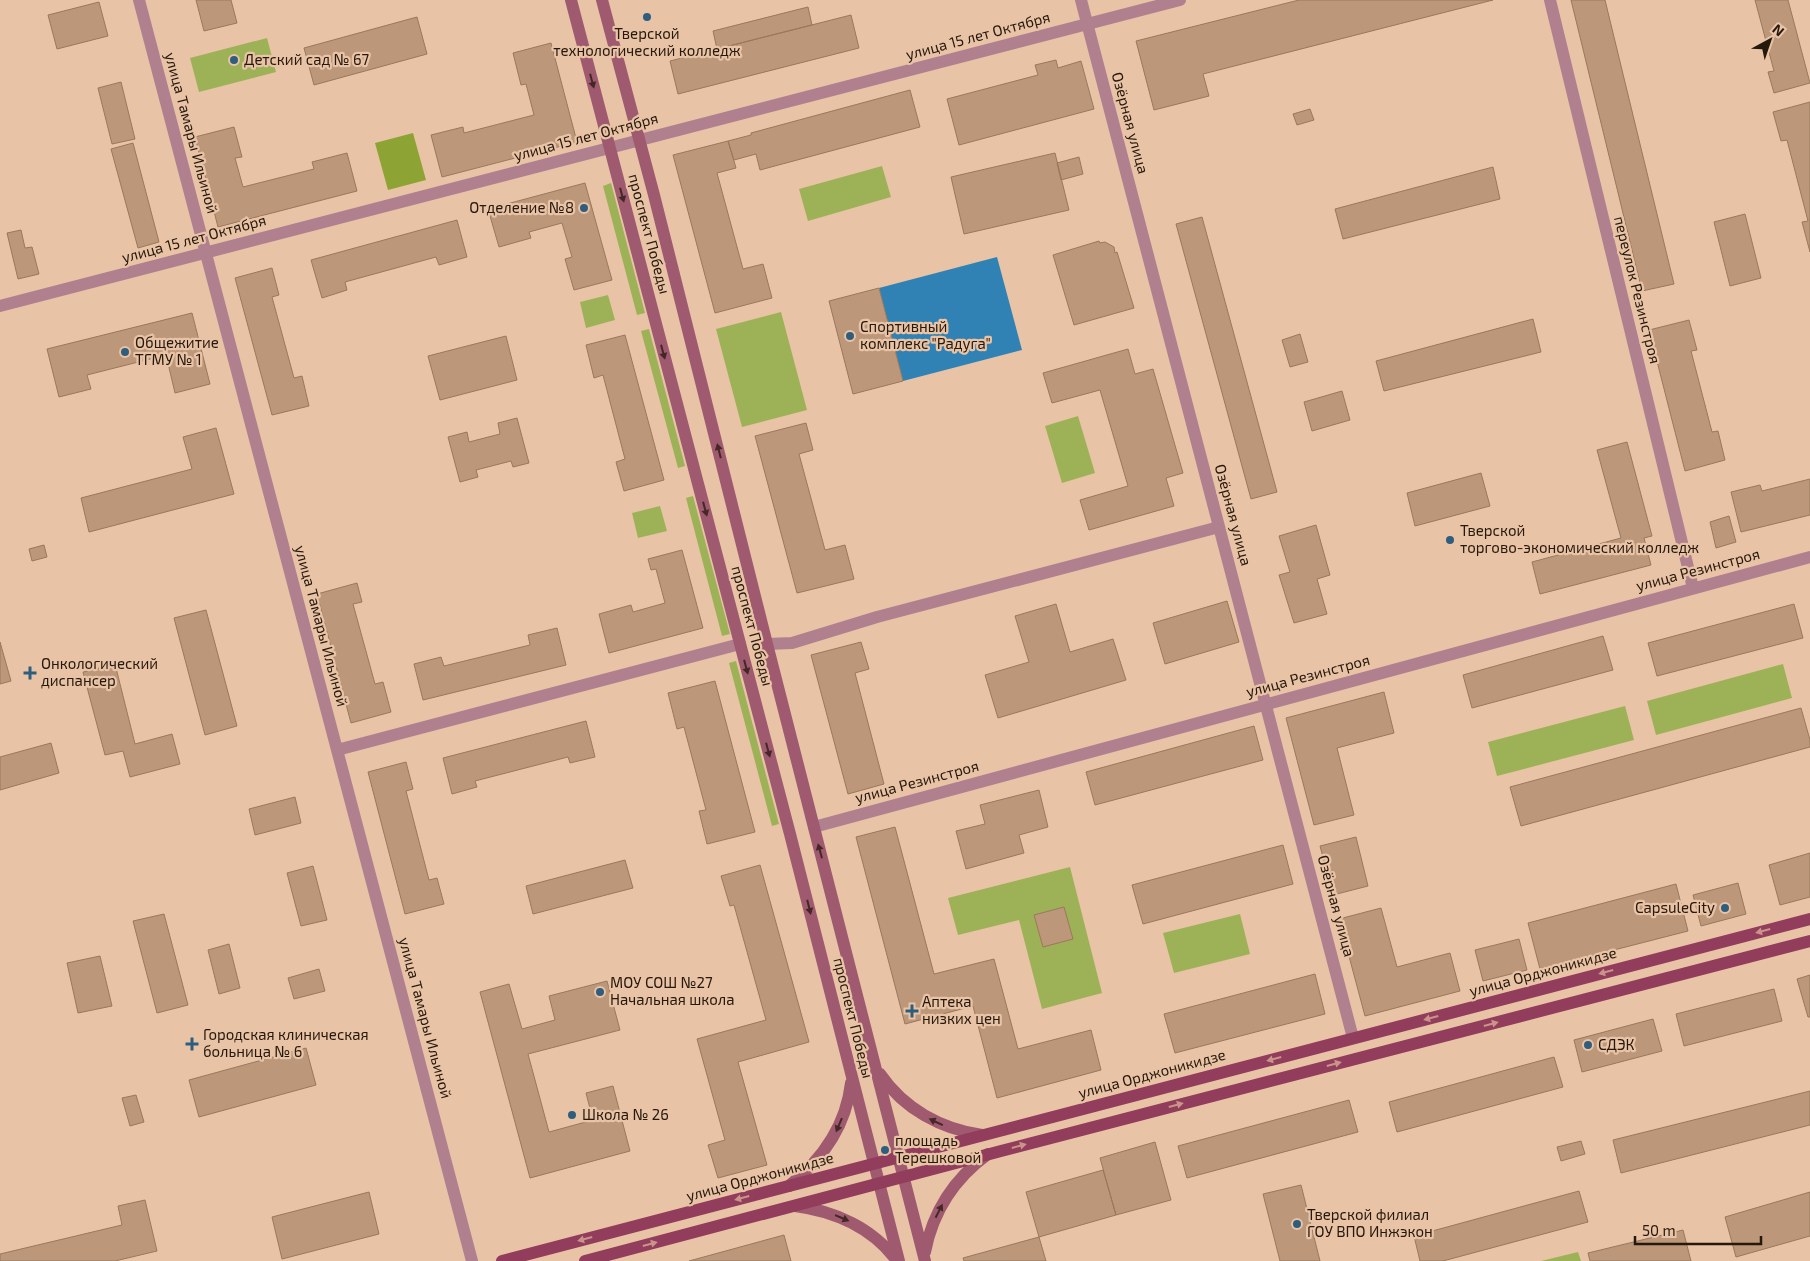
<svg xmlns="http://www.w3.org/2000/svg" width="1810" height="1261" font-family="'Exo 2',sans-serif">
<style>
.green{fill:#9db257}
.forest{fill:#8da434}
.water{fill:#3082b5}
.building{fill:#bc977a;stroke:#9b785c}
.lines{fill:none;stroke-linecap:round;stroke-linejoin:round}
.minor{stroke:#b0808e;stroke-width:12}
.tertiary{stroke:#b0808e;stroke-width:12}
.secondary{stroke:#9f5a70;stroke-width:12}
.primary{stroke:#913d5b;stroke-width:12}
.oneway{fill:#442825}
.oneway2{fill:#ca948b}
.poi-dot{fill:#2f5d7d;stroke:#e9c3a5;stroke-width:2}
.labels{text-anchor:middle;stroke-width:4.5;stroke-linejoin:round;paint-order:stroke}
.poi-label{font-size:15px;fill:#25180c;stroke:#e9c3a5;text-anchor:start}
.street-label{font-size:15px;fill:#25180c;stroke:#e9c3a5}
</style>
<rect width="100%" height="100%" fill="#e9c3a5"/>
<path class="green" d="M 267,38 L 276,72 L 199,92 L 190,58 Z
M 882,166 L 891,197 L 808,221 L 799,189 Z
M 611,183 L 645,313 L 637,315 L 603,186 Z
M 608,295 L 615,320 L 586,328 L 580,302 Z
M 781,312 L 807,410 L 742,427 L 716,329 Z
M 649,329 L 685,466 L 678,468 L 641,331 Z
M 1078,416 L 1095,473 L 1062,483 L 1045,426 Z
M 693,496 L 730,634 L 722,636 L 686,498 Z
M 660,506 L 667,531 L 638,538 L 632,513 Z
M 736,661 L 779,824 L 772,826 L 729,663 Z
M 1783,664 L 1792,698 L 1656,735 L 1647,701 Z
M 1625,706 L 1634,740 L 1497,776 L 1488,742 Z
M 1070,867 L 1102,993 L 1042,1009 L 1019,920 L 958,935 L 948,898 Z
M 1240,914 L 1250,954 L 1174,973 L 1163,933 Z
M 1578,1252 L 1581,1261 L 1541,1261 Z"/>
<path class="forest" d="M 413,133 L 426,180 L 388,190 L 375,143 Z"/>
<path class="water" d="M 997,257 L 1022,350 L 903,381 L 879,288 Z"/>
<path class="building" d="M 196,0 L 231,0 L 237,23 L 204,31 Z
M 1299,0 L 1493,0 L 1203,74 L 1209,96 L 1154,110 L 1136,41 Z
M 1571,0 L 1605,0 L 1674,284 L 1642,291 Z
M 1755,0 L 1788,0 L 1810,83 L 1774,93 L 1768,72 L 1774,71 Z
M 99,2 L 108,36 L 57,49 L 48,15 Z
M 808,7 L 812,25 L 717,49 L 713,31 Z
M 851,15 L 859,48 L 678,94 L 670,61 Z
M 417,17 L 427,54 L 314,85 L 304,48 Z
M 551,43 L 577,142 L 442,177 L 431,135 L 463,127 L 464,133 L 534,115 L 526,84 L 521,85 L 513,53 Z
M 1056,60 L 1058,68 L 1081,61 L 1094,109 L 959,145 L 947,99 L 1038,75 L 1035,65 Z
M 121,82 L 135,139 L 112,144 L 98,88 Z
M 910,90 L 920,127 L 760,170 L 756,154 L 734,160 L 728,141 L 751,135 L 751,133 Z
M 1810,102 L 1810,252 L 1802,222 L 1808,221 L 1787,140 L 1781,141 L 1773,112 Z
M 1310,109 L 1314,120 L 1297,125 L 1293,114 Z
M 234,127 L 242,157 L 235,158 L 243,187 L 314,169 L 312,162 L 347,153 L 357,191 L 218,227 L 195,137 Z
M 728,141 L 736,168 L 717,173 L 743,269 L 763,264 L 772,298 L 715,313 L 673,155 Z
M 133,143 L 159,242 L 138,248 L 111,149 Z
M 1055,153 L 1069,210 L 964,234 L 951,177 Z
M 1079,157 L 1083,174 L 1061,180 L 1057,163 Z
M 1493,167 L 1500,199 L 1343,239 L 1335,209 Z
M 585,183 L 612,280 L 574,290 L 565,259 L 572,257 L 562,223 L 529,232 L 531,238 L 499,247 L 488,209 Z
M 1745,214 L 1761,278 L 1730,286 L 1714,222 Z
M 1202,217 L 1277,492 L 1251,499 L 1176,224 Z
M 457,220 L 467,257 L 439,265 L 436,257 L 345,282 L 347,290 L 322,298 L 311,260 Z
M 21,230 L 25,248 L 32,247 L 39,274 L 18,279 L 7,233 Z
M 1099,241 L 1100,243 L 1105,242 L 1114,247 L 1115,253 L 1117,252 L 1134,308 L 1074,325 L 1053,255 Z
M 272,268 L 279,295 L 272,297 L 294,378 L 302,376 L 309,406 L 272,415 L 235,278 Z
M 879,288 L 903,381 L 853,394 L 829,301 Z
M 192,313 L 210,384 L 175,393 L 166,355 L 87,375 L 91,389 L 59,397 L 47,349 Z
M 1533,319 L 1541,352 L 1384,391 L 1376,361 Z
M 1689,320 L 1697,350 L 1691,351 L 1712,432 L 1718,431 L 1725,460 L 1685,471 L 1649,330 Z
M 1300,334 L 1308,362 L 1290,367 L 1282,340 Z
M 625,335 L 664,480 L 624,491 L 616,462 L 625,459 L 603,375 L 594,378 L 586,345 Z
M 506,336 L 517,380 L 440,400 L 428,356 Z
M 1128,349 L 1135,374 L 1153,369 L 1183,473 L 1166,478 L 1174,506 L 1089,530 L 1080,500 L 1128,486 L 1100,390 L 1052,403 L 1043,373 Z
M 1342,391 L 1350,420 L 1312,431 L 1304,402 Z
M 517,418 L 529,463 L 513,467 L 511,461 L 476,470 L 478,477 L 460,482 L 448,437 L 467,432 L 469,442 L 500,434 L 498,423 Z
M 806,423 L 813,450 L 799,454 L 825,550 L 845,545 L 854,579 L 797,593 L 755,436 Z
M 216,428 L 234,494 L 89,532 L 81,498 L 192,469 L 183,437 Z
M 1627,442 L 1652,536 L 1644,538 L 1651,565 L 1540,594 L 1532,562 L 1621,538 L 1597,450 Z
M 1481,473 L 1490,506 L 1415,526 L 1407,493 Z
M 1810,479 L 1810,515 L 1741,532 L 1731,492 L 1760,485 L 1762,491 Z
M 1729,516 L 1736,542 L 1716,548 L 1710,522 Z
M 1316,525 L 1330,575 L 1317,579 L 1327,614 L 1294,623 L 1279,575 L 1290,572 L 1279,536 Z
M 44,545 L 47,557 L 32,561 L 29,549 Z
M 682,550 L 703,628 L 609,653 L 599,614 L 631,605 L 633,612 L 665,603 L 656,569 L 651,570 L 648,559 Z
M 357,583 L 362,602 L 353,604 L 375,684 L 383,682 L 391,712 L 351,723 L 317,594 Z
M 1227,601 L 1239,642 L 1165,664 L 1153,623 Z
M 1056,604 L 1070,652 L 1113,639 L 1126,680 L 998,718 L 985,675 L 1029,662 L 1015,616 Z
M 1794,604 L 1803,638 L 1657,676 L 1648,643 Z
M 206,610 L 237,726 L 205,735 L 174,618 Z
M 557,628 L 566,665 L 423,700 L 414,664 L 441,657 L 444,666 L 530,645 L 528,635 Z
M 1603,636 L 1613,670 L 1472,708 L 1463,675 Z
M 0,642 L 11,681 L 0,684 Z
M 861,642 L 869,669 L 855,673 L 884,784 L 848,794 L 811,655 Z
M 115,664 L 135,744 L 172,734 L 180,764 L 130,777 L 123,751 L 105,755 L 83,672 Z
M 715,681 L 755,832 L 707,844 L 699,811 L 706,810 L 684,727 L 677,729 L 668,693 Z
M 1384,692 L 1394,733 L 1337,748 L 1354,815 L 1314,825 L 1286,718 Z
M 1801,708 L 1810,740 L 1810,747 L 1521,826 L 1510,787 Z
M 586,721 L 595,757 L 570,763 L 568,757 L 475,781 L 477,787 L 452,794 L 443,758 Z
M 1254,726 L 1263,760 L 1095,805 L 1086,772 Z
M 51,743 L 59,773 L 0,790 L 0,757 Z
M 406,762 L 413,789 L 406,791 L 429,880 L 437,878 L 444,904 L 405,914 L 368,772 Z
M 1039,790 L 1048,827 L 1019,835 L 1024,853 L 966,869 L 956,831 L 985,824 L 980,805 Z
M 295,797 L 301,823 L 255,835 L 249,809 Z
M 895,827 L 934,974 L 994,959 L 1018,1049 L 1091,1030 L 1101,1070 L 997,1098 L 973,1006 L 905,1024 L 856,837 Z
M 1356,837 L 1368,886 L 1333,895 L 1320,846 Z
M 1283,845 L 1293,884 L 1143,924 L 1132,885 Z
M 1810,853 L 1810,897 L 1780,905 L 1769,865 Z
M 625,860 L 633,888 L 533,914 L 526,886 Z
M 760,865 L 809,1042 L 738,1062 L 767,1165 L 718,1178 L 708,1145 L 725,1140 L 697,1039 L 766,1020 L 734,905 L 730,906 L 721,876 Z
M 313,866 L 327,920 L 301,926 L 287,873 Z
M 1738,883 L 1746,914 L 1701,926 L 1693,895 Z
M 1676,884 L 1688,931 L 1540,969 L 1528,923 Z
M 1064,907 L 1073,939 L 1043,947 L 1034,915 Z
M 1381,908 L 1397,967 L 1450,953 L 1460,991 L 1365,1016 L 1339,919 Z
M 164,914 L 188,1005 L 157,1013 L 133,921 Z
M 1519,939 L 1527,970 L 1483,981 L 1475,950 Z
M 229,944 L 240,988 L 219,994 L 208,950 Z
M 100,956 L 112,1006 L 78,1013 L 67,963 Z
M 319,969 L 325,991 L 294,999 L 288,978 Z
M 1315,974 L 1325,1014 L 1175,1053 L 1164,1014 Z
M 1810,975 L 1810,1017 L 1808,1017 L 1797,979 Z
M 607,981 L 620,1030 L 528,1054 L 549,1132 L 593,1120 L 586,1093 L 613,1086 L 630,1151 L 530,1178 L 480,992 L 509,984 L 522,1029 L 555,1020 L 549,996 Z
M 1774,989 L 1782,1021 L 1684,1046 L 1676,1014 Z
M 1653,1019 L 1662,1051 L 1582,1072 L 1574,1040 Z
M 306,1048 L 316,1085 L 199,1117 L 189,1080 Z
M 1554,1057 L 1563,1087 L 1397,1132 L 1389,1102 Z
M 1810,1091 L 1810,1125 L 1621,1173 L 1613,1140 Z
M 136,1095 L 144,1122 L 130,1126 L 122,1098 Z
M 1349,1100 L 1358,1132 L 1187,1178 L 1178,1146 Z
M 1581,1141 L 1585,1154 L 1561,1161 L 1557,1147 Z
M 1155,1142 L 1171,1200 L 1116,1215 L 1100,1158 Z
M 1103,1170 L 1116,1215 L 1039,1237 L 1026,1192 Z
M 1301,1185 L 1320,1261 L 1280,1261 L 1263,1194 Z
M 1579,1191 L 1588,1222 L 1443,1261 L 1420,1261 L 1414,1236 Z
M 369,1192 L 379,1234 L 282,1259 L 272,1217 Z
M 1810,1192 L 1810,1236 L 1736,1257 L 1725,1217 Z
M 145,1200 L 157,1251 L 115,1261 L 0,1261 L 0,1254 L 122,1225 L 118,1206 Z
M 1683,1230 L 1691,1261 L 1590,1261 L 1588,1253 Z
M 784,1235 L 791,1261 L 689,1261 Z
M 1039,1237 L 1046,1261 L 964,1261 L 963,1258 Z"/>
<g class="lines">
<path class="minor" d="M 139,0 L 472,1261
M 1081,0 L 1353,1038
M 1550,0 L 1693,588
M 767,644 L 792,643 L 877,617 L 1219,527
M 337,750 L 740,644
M 814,827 L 1810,557"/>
<path class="tertiary" d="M 0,306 L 1180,0"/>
<path class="secondary" d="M 571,0 L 790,834 L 899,1261
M 602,0 L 654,195 L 767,644 L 925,1261
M 880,1074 C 904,1109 941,1129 982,1135
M 789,1186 C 823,1159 846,1126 851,1083
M 795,1206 C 835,1211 873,1228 897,1261
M 925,1252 C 933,1211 955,1178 988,1154"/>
<path class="primary" d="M 502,1261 L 1810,919
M 585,1261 L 1001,1151 L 1810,941"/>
</g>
<defs><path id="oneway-solid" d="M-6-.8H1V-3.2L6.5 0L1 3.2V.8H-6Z" transform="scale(1.25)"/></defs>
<g class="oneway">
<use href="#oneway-solid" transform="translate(592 81) rotate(75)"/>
<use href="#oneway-solid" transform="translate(622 195) rotate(75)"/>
<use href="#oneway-solid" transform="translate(663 352) rotate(75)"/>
<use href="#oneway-solid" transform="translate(719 451) rotate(-104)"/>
<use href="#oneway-solid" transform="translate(705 509) rotate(75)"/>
<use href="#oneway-solid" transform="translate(746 667) rotate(75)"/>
<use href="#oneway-solid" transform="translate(768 750) rotate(75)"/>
<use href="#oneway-solid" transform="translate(820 851) rotate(-105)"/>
<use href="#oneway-solid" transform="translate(809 907) rotate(76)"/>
<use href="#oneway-solid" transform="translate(936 1122) rotate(-155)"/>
<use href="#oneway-solid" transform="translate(839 1125) rotate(113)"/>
<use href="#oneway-solid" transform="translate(939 1211) rotate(-63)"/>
<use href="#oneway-solid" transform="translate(842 1218) rotate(23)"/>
</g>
<g class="oneway2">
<use href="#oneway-solid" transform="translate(1763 931) rotate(165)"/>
<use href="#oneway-solid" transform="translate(1606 972) rotate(165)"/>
<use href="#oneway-solid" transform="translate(1431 1018) rotate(165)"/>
<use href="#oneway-solid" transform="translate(1491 1024) rotate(-15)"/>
<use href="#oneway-solid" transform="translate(1274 1059) rotate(165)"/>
<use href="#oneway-solid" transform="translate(1334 1064) rotate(-15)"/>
<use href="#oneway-solid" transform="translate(1176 1105) rotate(-15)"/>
<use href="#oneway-solid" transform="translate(1019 1146) rotate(-15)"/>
<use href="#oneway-solid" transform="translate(742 1198) rotate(165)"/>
<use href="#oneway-solid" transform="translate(585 1239) rotate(165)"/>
<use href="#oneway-solid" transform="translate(650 1244) rotate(-15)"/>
</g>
<g class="poi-dot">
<circle cx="647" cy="17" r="5"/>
<circle cx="234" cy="60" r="5"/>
<circle cx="584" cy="208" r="5"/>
<circle cx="850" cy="336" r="5"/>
<circle cx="125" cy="352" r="5"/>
<circle cx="1450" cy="540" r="5"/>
<path d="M27.5 665.5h5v5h5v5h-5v5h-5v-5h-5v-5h5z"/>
<circle cx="1725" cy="908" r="5"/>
<circle cx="600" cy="992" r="5"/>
<path d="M909.5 1003.5h5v5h5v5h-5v5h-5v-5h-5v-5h5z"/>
<path d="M189.5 1036.5h5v5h5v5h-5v5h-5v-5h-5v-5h5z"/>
<circle cx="1588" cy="1045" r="5"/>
<circle cx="572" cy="1115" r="5"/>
<circle cx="885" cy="1150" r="5"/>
<circle cx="1297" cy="1224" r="5"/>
</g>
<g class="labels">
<g class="poi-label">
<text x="647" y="39" text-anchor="middle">Тверской<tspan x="647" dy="17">технологический колледж</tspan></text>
<text x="244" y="65">Детский сад № 67</text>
<text x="574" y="213" text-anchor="end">Отделение №8</text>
<text x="860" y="332">Спортивный<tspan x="860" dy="17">комплекс "Радуга"</tspan></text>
<text x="135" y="348">Общежитие<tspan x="135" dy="17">ТГМУ № 1</tspan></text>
<text x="1460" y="536">Тверской<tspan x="1460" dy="17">торгово-экономический колледж</tspan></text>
<text x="41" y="669">Онкологический<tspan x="41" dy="17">диспансер</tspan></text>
<text x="1715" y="913" text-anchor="end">CapsuleCity</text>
<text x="610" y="988">МОУ СОШ №27<tspan x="610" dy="17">Начальная школа</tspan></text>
<text x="922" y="1007">Аптека<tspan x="922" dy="17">низких цен</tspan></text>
<text x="203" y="1040">Городская клиническая<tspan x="203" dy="17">больница № 6</tspan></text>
<text x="1598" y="1050">СДЭК</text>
<text x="582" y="1120">Школа № 26</text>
<text x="895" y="1146">площадь<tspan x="895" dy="17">Терешковой</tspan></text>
<text x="1307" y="1220">Тверской филиал<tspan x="1307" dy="17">ГОУ ВПО Инжэкон</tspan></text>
</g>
<g class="street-label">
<text transform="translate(978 36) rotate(-15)" y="5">улица 15 лет Октября</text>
<text transform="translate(1130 123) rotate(75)" y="5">Озёрная улица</text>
<text transform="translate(191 133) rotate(75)" y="5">улица Тамары Ильиной</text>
<text transform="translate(586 137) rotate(-15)" y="5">улица 15 лет Октября</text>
<text transform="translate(649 234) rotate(75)" y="5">проспект Победы</text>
<text transform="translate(194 239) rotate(-15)" y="5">улица 15 лет Октября</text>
<text transform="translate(1637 290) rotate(76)" y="5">переулок Резинстроя</text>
<text transform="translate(1233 515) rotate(75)" y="5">Озёрная улица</text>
<text transform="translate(1698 570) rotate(-15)" y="5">улица Резинстроя</text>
<text transform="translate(321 626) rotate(75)" y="5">улица Тамары Ильиной</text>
<text transform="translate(752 626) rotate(75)" y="5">проспект Победы</text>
<text transform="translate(1308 676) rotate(-15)" y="5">улица Резинстроя</text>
<text transform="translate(917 782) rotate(-15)" y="5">улица Резинстроя</text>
<text transform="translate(1336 906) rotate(75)" y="5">Озёрная улица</text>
<text transform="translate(1543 972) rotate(-15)" y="5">улица Орджоникидзе</text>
<text transform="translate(425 1018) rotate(75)" y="5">улица Тамары Ильиной</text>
<text transform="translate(853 1018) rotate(76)" y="5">проспект Победы</text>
<text transform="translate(1152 1074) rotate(-15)" y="5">улица Орджоникидзе</text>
<text transform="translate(760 1177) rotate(-15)" y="5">улица Орджоникидзе</text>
</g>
</g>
<g transform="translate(1770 40) rotate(40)" stroke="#e9c3a5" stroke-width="4" paint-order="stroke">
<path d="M0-4L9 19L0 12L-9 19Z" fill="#25180c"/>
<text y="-8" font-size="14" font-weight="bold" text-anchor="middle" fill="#25180c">N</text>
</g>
<path d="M1635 1236v8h126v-8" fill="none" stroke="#25180c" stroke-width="2.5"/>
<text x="1642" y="1236" font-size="15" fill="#25180c" stroke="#e9c3a5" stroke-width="4" paint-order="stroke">50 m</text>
</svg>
